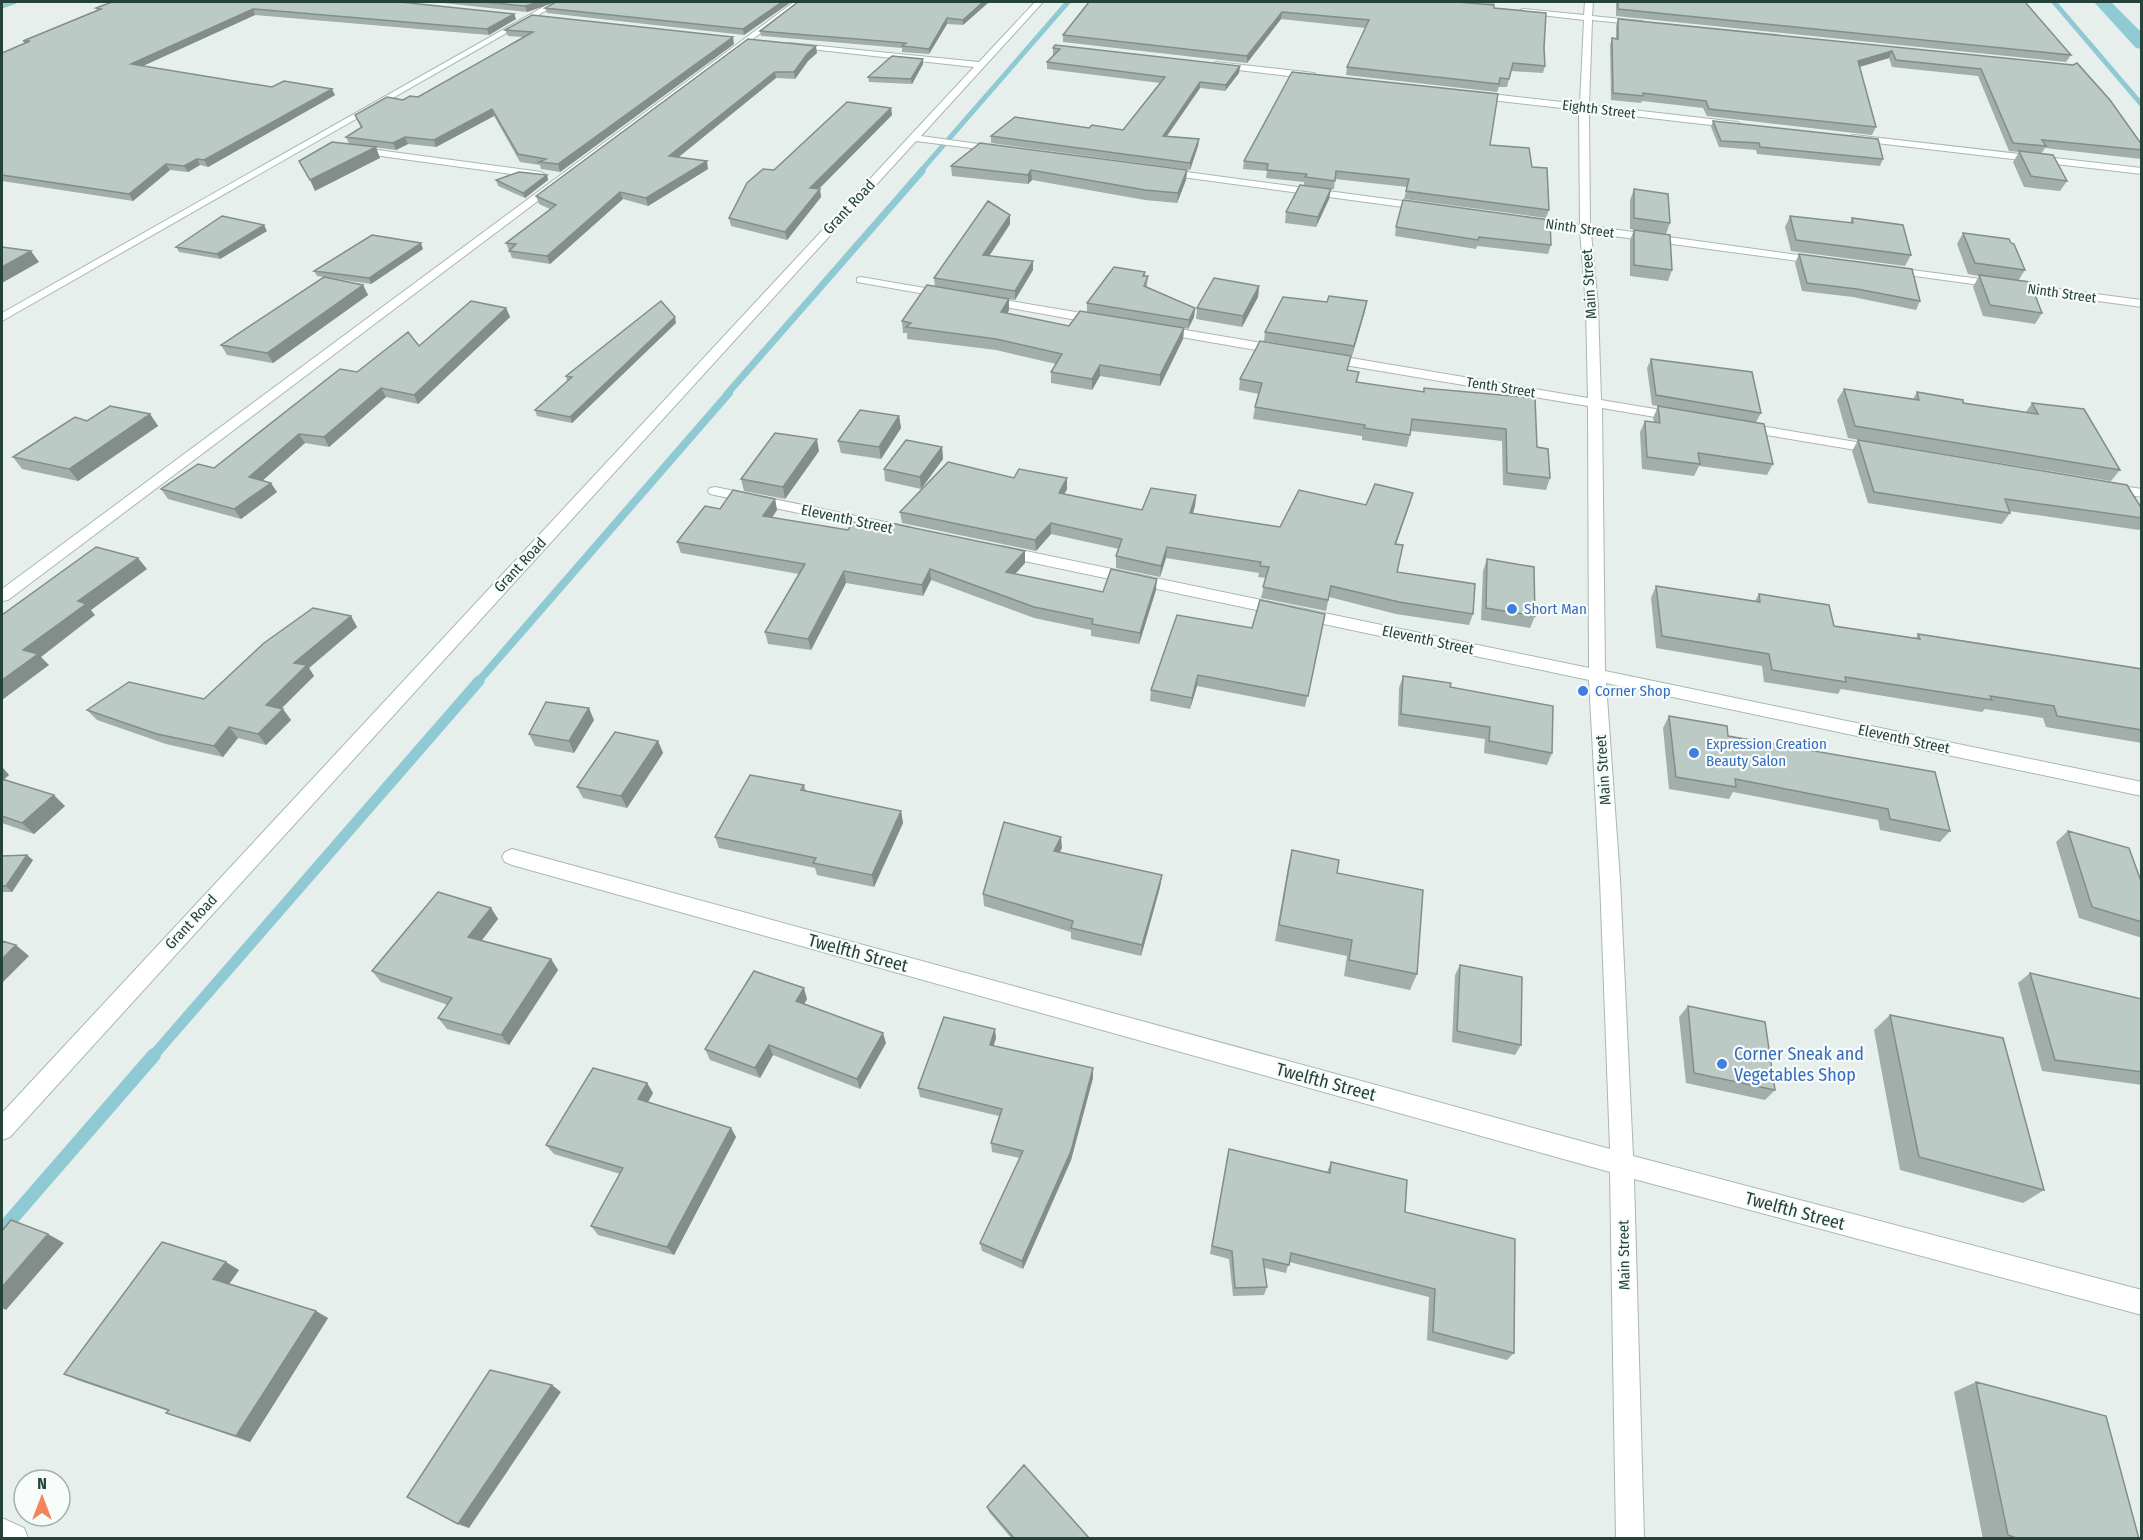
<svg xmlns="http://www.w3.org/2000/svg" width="2143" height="1540" font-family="'Fira Sans Condensed',sans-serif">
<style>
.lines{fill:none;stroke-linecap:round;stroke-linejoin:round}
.stream-far4{stroke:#8ec9d4;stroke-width:5}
.stream-far3{stroke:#8ec9d4;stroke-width:7}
.stream-far2{stroke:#8ec9d4;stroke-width:8}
.stream-far1{stroke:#8ec9d4;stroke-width:11}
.stream{stroke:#8ec9d4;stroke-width:14}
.canal{fill:#8ec9d4;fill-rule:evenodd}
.minor-casing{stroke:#a8b8b2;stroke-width:2}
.minor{fill:#fff;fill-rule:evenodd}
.wall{fill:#a1aea9}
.shaded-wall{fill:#838d89}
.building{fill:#bbcac4;stroke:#838d89;stroke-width:1.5}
.shop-dot{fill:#3f7fe0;stroke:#f7fbf9;stroke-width:2}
.labels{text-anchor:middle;stroke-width:4.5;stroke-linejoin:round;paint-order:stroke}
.far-street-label{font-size:14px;fill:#24423a;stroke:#f7fbf9}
.street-label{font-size:15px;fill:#24423a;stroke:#f7fbf9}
.shop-label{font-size:15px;fill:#366cbe;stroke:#f7fbf9;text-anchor:start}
.near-street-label{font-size:18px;fill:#24423a;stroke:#f7fbf9}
.near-shop-label{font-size:18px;fill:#366cbe;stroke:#f7fbf9;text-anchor:start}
</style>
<rect width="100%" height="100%" fill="#e6efeb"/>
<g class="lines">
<path class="stream-far4" d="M 2054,2 L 2142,105
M 2,6 L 14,2
M 920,172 L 1068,2"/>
<path class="stream-far3" d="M 727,394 L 922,171"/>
<path class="stream-far2" d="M 477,683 L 729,393"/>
<path class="stream-far1" d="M 153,1056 L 479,681"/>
<path class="stream" d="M 2,1230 L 154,1055"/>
<path class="canal" d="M 2094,2 L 2111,2 L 2142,33 L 2142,49 L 2136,48 Z"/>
<defs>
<path id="minor" d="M 552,2 L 561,2 L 2,321 L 2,313 Z
M 794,2 L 802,2 L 8,600 L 2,601 L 2,589 Z
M 1035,2 L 1043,2 L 921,136 L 1000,147 L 1003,148 L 1003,152 L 916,141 L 10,1137 L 2,1140 L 2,1113 L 974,67 L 792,47 L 788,45 L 789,43 L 979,62 Z
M 1585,2 L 1593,2 L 1592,16 L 1642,21 L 1646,23 L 1642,25 L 1592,20 L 1589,105 L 1737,122 L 1742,125 L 1737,128 L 1589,111 L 1590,226 L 1820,258 L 1826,261 L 1820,264 L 1591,233 L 1598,306 L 1601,400 L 1679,413 L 1686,417 L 1679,421 L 1602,408 L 1605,671 L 2142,782 L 2142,796 L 1606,683 L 1620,880 L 1633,1156 L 2142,1290 L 2142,1315 L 1634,1179 L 1644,1538 L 1616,1538 L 1610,1172 L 512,865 L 505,862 L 502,857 L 505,852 L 512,849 L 1610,1149 L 1600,880 L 1589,680 L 1001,556 L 993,551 L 1001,546 L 1589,668 L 1588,406 L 1327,362 L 1321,358 L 1327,354 L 1588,398 L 1586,306 L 1580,231 L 1527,224 L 1522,221 L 1527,218 L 1580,225 L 1579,110 L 1473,98 L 1469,95 L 1473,92 L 1580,104 L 1584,20 L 1523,13 L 1519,11 L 1523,9 L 1584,15 Z
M 1216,62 L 1314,73 L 1318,76 L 1314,79 L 1213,67 L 1212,65 Z
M 1854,135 L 2142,168 L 2142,174 L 1851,140 L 1851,136 Z
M 355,147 L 541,172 L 546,175 L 541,178 L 352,152 L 350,150 Z
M 1164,169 L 1425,204 L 1430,207 L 1425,210 L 1160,174 L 1160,170 Z
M 1889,267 L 2142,300 L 2142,307 L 1885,272 L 1885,268 Z
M 861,277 L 948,292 L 954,295 L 948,298 L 857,282 L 857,278 Z
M 987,297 L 1099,316 L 1105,320 L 1099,324 L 983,303 L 981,301 Z
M 1162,326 L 1279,346 L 1285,350 L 1279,354 L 1158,333 L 1158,327 Z
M 1742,423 L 1880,446 L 1887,450 L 1880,454 L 1737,430 L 1735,427 Z
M 2109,484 L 2142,489 L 2142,497 L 2104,491 L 2102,488 Z
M 715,487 L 910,527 L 917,532 L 910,537 L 710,494 L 708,491 L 710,488 Z
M 2,1518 L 24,1528 L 28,1538 L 2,1538 Z"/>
</defs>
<use href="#minor" class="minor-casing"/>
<use href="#minor" class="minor"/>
</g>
<path class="wall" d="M 112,2 L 514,14 L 516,19 L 489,35 L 255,15 L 143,66 L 272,87 L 335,95 L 208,167 L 200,165 L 188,172 L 170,170 L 133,201 L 2,181 L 2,53 L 25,44 L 23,41 L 97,10 L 96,8 Z
M 434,2 L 791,2 L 744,35 L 547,13 L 545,8 L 555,2 L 527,12 Z
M 798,2 L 989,2 L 963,25 L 947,24 L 929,54 L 902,52 L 902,48 L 761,36 L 760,31 Z
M 1089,2 L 1494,8 L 1544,48 L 1545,66 L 1543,73 L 1511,71 L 1507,87 L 1499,87 L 1497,92 L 1346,75 L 1347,67 L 1365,28 L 1281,19 L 1247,63 L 1063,42 L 1063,35 Z
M 1466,2 L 1495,2 L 1494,4 Z
M 1616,2 L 2025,2 L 2071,55 L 2066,62 L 1616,16 Z
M 1618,19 L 2073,65 L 2142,145 L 2142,158 L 2141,159 L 2045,148 L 2041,154 L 2067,181 L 2060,191 L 2024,187 L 2013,162 L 2019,152 L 2009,151 L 1978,76 L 1892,67 L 1889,58 L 1860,67 L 1876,127 L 1872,135 L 1707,116 L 1703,108 L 1642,101 L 1641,103 L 1611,100 L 1610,45 L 1612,38 L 1616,39 L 1616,26 Z
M 505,30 L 734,44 L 560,172 L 541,169 L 540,165 L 520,162 L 494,116 L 436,147 L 408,144 L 396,150 L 349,144 L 346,137 L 361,128 L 355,115 L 403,100 L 418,97 L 523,37 L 508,36 Z
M 748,39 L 817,53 L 808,61 L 795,79 L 776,78 L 679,157 L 708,169 L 648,206 L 623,199 L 550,264 L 512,258 L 506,243 L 550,209 L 539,204 L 536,196 Z
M 1053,48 L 1240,66 L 1239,73 L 1225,91 L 1200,88 L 1167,136 L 1199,139 L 1198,146 L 1190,170 L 991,143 L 991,136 L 1089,128 L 1123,130 L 1160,83 L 1047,69 L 1047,62 L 1054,55 L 1053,55 Z
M 923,64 L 912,84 L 869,82 L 868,77 Z
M 891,108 L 892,115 L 819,188 L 821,197 L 787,240 L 731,226 L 729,218 L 774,170 Z
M 1713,121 L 1883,159 L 1880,166 L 1757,154 L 1756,150 L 1719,147 L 1711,127 Z
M 1490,145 L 1532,167 L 1549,210 L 1546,218 L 1404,199 L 1407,187 L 1335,179 L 1334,189 L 1331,189 L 1329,199 L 1316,227 L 1285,223 L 1286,212 L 1304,185 L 1304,182 L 1266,178 L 1267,171 L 1243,169 L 1244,161 Z
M 951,166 L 1187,170 L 1186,180 L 1177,203 L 1145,200 L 1032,180 L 1028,184 L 952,176 Z
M 547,175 L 548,180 L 525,198 L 498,186 L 496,180 Z
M 1634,189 L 1670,223 L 1666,234 L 1630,229 L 1630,200 Z
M 1010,215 L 1010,224 L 989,256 L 1033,270 L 1015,300 L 1009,299 L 1009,310 L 1007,314 L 1069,326 L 1087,312 L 1087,303 L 1145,272 L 1145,276 L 1148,276 L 1147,287 L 1195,308 L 1194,317 L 1188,329 L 1184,328 L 1183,339 L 1160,386 L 1100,376 L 1092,390 L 1051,383 L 1051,372 L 1056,364 L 996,350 L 907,339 L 907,333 L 903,333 L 902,321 L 935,287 L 934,278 Z
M 1790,216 L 1850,223 L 1852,218 L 1911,255 L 1905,266 L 1791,251 L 1785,227 Z
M 1396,227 L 1551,245 L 1548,254 L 1477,246 L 1476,249 L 1395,236 Z
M 1634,230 L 1672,270 L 1668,281 L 1630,276 L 1630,240 Z
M 267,231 L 220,259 L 179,252 L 176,247 Z
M 1963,233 L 2025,270 L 2018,281 L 2042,313 L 2035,324 L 1983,316 L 1973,287 L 1979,276 L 1968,274 L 1957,244 Z
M 423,249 L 371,284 L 317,276 L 314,271 Z
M 1799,254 L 1920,301 L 1916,310 L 1853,297 L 1802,291 L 1795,263 Z
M 363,285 L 368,295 L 273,363 L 227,355 L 221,345 Z
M 1259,286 L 1258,297 L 1242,327 L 1196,319 L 1197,308 Z
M 1327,302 L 1365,311 L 1352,356 L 1264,341 L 1265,332 Z
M 506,308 L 510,317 L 418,404 L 386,397 L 329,447 L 305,443 L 262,481 L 277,492 L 241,519 L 168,499 L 161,489 L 214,468 L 357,372 L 419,346 Z
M 676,323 L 572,423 L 537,416 L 535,410 L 567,381 L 566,376 Z
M 1651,359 L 1761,413 L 1756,422 L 1773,464 L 1767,475 L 1699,466 L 1694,476 L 1642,469 L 1640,432 L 1645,421 L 1654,422 L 1653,418 L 1658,406 L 1652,405 L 1647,368 Z
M 1348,370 L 1359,372 L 1357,382 L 1423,392 L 1424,388 L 1535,398 L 1537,447 L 1550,478 L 1546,490 L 1503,485 L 1502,441 L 1411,431 L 1407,447 L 1362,440 L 1362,436 L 1253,419 L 1255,407 L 1259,394 L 1239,390 L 1240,379 Z
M 1844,389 L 1913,399 L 1917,392 L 1963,403 L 2026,412 L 2032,403 L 2120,470 L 2111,481 L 1848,438 L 1837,400 Z
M 150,414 L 158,426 L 78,481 L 22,469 L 13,457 L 87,421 Z
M 899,416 L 901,428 L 881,459 L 841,453 L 838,441 Z
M 1858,440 L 2142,509 L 2142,527 L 2139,530 L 2009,511 L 2010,513 L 2002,524 L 1868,503 L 1852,451 Z
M 942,447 L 943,459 L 921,489 L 885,481 L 884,469 Z
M 819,451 L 785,499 L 744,491 L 741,479 Z
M 1014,478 L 1067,478 L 1067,489 L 1064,494 L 1142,510 L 1196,495 L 1195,506 L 1193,514 L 1280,527 L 1413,493 L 1396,544 L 1397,572 L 1473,614 L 1469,625 L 1396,614 L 1329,597 L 1326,611 L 1261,598 L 1266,578 L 1258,577 L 1259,573 L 1166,558 L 1160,577 L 1116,568 L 1116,556 L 1119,549 L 1051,534 L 1036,551 L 902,523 L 900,512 Z
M 775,499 L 777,510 L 772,518 L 1025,563 L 1015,574 L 1103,592 L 1156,590 L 1139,644 L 1091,636 L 1091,630 L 1034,618 L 931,580 L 923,596 L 846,583 L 811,650 L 768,644 L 765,632 L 799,574 L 681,553 L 677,542 L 720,509 Z
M 1487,559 L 1535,616 L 1530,628 L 1481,620 L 1483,571 Z
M 1656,586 L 1755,601 L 1759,594 L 1834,626 L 1916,638 L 1918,634 L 2142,669 L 2142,743 L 2046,727 L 2043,718 L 1985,709 L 1982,712 L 1841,689 L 1838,694 L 1764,682 L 1762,666 L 1656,648 L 1651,598 Z
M 1325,614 L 1305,707 L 1197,686 L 1190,709 L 1150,701 L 1151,690 L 1252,628 Z
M 351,616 L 357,627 L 309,668 L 314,676 L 281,708 L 291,720 L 266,745 L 238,738 L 223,757 L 166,744 L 97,720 L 87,710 L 204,699 Z
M 1403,676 L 1552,753 L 1547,765 L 1484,753 L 1485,739 L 1398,726 L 1399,688 Z
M 1669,716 L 1728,736 L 1950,831 L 1940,842 L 1880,830 L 1878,820 L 1733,792 L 1729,799 L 1669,789 L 1663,728 Z
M 594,720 L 574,753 L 535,746 L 529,734 Z
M 658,741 L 663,753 L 627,808 L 583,798 L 577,787 Z
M 2,767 L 9,775 L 3,780 L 65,806 L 34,834 L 2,823 Z
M 804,785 L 806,791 L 901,811 L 903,823 L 874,887 L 817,875 L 815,868 L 719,848 L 715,837 Z
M 2068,831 L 2142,884 L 2142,938 L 2079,918 L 2056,842 Z
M 1062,848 L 1059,852 L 1162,875 L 1160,887 L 1141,956 L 1071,939 L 1071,932 L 984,906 L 983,894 Z
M 1292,850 L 1337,873 L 1417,974 L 1410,990 L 1344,976 L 1347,956 L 1275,941 L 1288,867 Z
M 2,856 L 33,860 L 12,892 L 2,892 Z
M 491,908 L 498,919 L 481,941 L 551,959 L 558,970 L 509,1045 L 447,1029 L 438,1018 L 448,1005 L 381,982 L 372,971 Z
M 1460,965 L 1521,1045 L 1515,1055 L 1452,1042 L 1455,975 Z
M 2030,973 L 2142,999 L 2142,1085 L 2042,1071 L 2018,983 Z
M 807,999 L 804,1004 L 886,1043 L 860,1089 L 773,1055 L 760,1078 L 710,1060 L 705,1049 Z
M 1688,1006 L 1775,1090 L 1765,1100 L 1686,1083 L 1679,1017 Z
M 1890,1015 L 2044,1190 L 2023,1203 L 1900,1170 L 1874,1030 Z
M 996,1038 L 993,1046 L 1093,1068 L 1093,1078 L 1071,1160 L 1023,1269 L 982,1251 L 980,1243 L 1020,1158 L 992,1152 L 991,1143 L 999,1116 L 920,1097 L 918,1088 Z
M 647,1083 L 653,1093 L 648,1102 L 731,1128 L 736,1137 L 674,1255 L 598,1235 L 591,1226 L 620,1174 L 554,1154 L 546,1145 Z
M 1229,1149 L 1327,1172 L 1331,1162 L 1405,1212 L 1514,1353 L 1507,1360 L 1427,1340 L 1429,1297 L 1289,1262 L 1286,1273 L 1265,1268 L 1267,1287 L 1264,1295 L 1233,1296 L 1229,1259 L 1210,1254 Z
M 239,1270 L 229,1284 L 328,1318 L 250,1442 L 182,1419 L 166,1413 L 168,1411 L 80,1381 L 64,1374 Z
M 1976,1382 L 2139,1539 L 1983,1539 L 1954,1392 Z
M 987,1507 L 1090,1539 L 1012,1539 L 989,1512 Z"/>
<path class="shaded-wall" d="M 539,2 L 556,2 L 527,12 L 525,6 Z
M 782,2 L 791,2 L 744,35 L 743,29 Z
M 983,2 L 989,2 L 963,25 L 963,20 Z
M 253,9 L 255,15 L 134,70 L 131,64 Z
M 1282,12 L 1281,19 L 1247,63 L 1247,56 Z
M 514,14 L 516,19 L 489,35 L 487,29 Z
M 947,18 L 947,24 L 929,54 L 929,49 Z
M 733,37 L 734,44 L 560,172 L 558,164 Z
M 816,46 L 817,53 L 808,61 L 795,79 L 794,72 L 807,54 Z
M 1892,51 L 1889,58 L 1855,68 L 1858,61 Z
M 923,59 L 923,64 L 912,84 L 911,79 Z
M 1240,66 L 1239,73 L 1225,91 L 1226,85 Z
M 775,72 L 776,78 L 671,163 L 669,156 Z
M 1200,82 L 1200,88 L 1162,143 L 1163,136 Z
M 332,89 L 335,95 L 208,167 L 204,160 Z
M 891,108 L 892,115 L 812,196 L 810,188 Z
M 492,109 L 494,116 L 436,147 L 434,140 Z
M 405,137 L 408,144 L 396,150 L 393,143 Z
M 1199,139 L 1198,146 L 1190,170 L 1190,163 Z
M 376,147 L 380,158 L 315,191 L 310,180 Z
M 197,159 L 200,165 L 188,172 L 184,166 Z
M 707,161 L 708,169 L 648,206 L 646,198 Z
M 166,164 L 170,170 L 133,201 L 129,194 Z
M 1031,170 L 1032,180 L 1028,184 L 1028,175 Z
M 1187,170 L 1186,180 L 1177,203 L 1178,193 Z
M 547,175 L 548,180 L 525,198 L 523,193 Z
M 820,189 L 821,197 L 787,240 L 785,232 Z
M 1331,189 L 1329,199 L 1316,227 L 1318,217 Z
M 620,192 L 623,199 L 550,264 L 547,256 Z
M 1010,215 L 1010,224 L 984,264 L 983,255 Z
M 264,225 L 267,231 L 220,259 L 217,254 Z
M 421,243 L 423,249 L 371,284 L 369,278 Z
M 31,251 L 39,262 L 2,283 L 2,267 Z
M 1033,261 L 1033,270 L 1015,300 L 1015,291 Z
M 363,285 L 368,295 L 273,363 L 267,353 Z
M 1259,286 L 1258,297 L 1242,327 L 1243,316 Z
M 1009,299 L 1009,310 L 1001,323 L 1001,312 Z
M 1367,301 L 1365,311 L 1352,356 L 1354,346 Z
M 506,308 L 510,317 L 418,404 L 414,395 Z
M 1195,308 L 1194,317 L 1188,329 L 1189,320 Z
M 675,317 L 676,323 L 572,423 L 570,417 Z
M 1184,328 L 1183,339 L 1160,386 L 1160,375 Z
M 1100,365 L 1100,376 L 1092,390 L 1092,379 Z
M 381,388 L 386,397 L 329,447 L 324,437 Z
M 150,414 L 158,426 L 78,481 L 69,469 Z
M 899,416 L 901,428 L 881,459 L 879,447 Z
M 299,434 L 305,443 L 255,487 L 249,477 Z
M 817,439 L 819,451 L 785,499 L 783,487 Z
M 942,447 L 943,459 L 921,489 L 920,477 Z
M 1067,478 L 1067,489 L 1059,504 L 1059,493 Z
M 271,483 L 277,492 L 241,519 L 234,509 Z
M 1413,493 L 1410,504 L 1392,555 L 1395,544 Z
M 1196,495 L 1195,506 L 1189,524 L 1190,513 Z
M 775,499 L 777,510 L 765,527 L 763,516 Z
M 1051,523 L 1051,534 L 1036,551 L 1035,540 Z
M 1167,547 L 1166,558 L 1160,577 L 1161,566 Z
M 1025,551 L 1025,563 L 1006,584 L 1006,572 Z
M 138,558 L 147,569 L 91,610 L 95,615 L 41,657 L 49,665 L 2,700 L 2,680 L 23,650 L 78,601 Z
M 930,569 L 931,580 L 923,596 L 922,585 Z
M 844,571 L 846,583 L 811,650 L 808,639 Z
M 1157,579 L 1156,590 L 1139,644 L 1140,633 Z
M 351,616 L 357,627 L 309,668 L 314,676 L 274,716 L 266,705 L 294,663 Z
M 1198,675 L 1197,686 L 1190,709 L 1192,698 Z
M 589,708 L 594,720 L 574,753 L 569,741 Z
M 283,709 L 291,720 L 266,745 L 258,734 Z
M 229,727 L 238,738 L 223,757 L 214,746 Z
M 658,741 L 663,753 L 627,808 L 621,796 Z
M 2,767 L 9,775 L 2,781 Z
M 54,795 L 65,806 L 34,834 L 22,823 Z
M 901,811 L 903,823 L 874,887 L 872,875 Z
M 1061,837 L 1062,848 L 1054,863 L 1054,851 Z
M 27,855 L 33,860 L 12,892 L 6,886 Z
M 1162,875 L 1160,887 L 1141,956 L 1142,945 Z
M 491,908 L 498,919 L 476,948 L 468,937 Z
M 16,945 L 29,956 L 2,983 L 2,959 Z
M 551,959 L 558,970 L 509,1045 L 501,1035 Z
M 804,988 L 807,999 L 800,1011 L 796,1001 Z
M 995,1029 L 996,1038 L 991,1054 L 990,1045 Z
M 883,1033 L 886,1043 L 860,1089 L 857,1079 Z
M 769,1045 L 773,1055 L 760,1078 L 755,1068 Z
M 1093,1068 L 1093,1078 L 1071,1160 L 1023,1269 L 1022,1261 Z
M 647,1083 L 653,1093 L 644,1109 L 638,1099 Z
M 731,1128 L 736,1137 L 674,1255 L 667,1247 Z
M 48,1234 L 64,1243 L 6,1310 L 2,1308 L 2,1287 Z
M 226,1262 L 239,1270 L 227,1287 L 213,1279 Z
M 316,1311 L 328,1318 L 250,1442 L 236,1436 Z
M 552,1385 L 561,1392 L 469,1528 L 458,1524 Z"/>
<path class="building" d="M 112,2 L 400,2 L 514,14 L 487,29 L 253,9 L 131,64 L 272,87 L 284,81 L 332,89 L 204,160 L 197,159 L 184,166 L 166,164 L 129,194 L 2,175 L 2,53 L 30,41 L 23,41 L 101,9 L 96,8 Z
M 482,2 L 539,2 L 525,6 Z
M 556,2 L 782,2 L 743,29 L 545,8 Z
M 798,2 L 983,2 L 963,20 L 947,18 L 929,49 L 902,46 L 906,43 L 760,31 Z
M 1089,2 L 1456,2 L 1494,5 L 1494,8 L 1546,13 L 1544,48 L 1545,66 L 1513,63 L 1509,79 L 1500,78 L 1499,84 L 1347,67 L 1369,20 L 1282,12 L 1247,56 L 1063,35 Z
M 1618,2 L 2025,2 L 2071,55 L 1618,9 Z
M 532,15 L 733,37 L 558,164 L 539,162 L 546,159 L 518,154 L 492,109 L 434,140 L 405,137 L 393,143 L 346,137 L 362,127 L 355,115 L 387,97 L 403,100 L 410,96 L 418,97 L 533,32 L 505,30 Z
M 1618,19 L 2073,65 L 2077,63 L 2110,100 L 2142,145 L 2142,150 L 2042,140 L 2046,146 L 2013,143 L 1981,69 L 1896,60 L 1892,51 L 1858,61 L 1876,127 L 1709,109 L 1706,101 L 1643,93 L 1643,96 L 1613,93 L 1612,38 L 1618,39 Z
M 748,39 L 816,46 L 807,54 L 794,72 L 775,72 L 669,156 L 707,161 L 646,198 L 620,192 L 547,256 L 509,251 L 516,244 L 506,243 L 556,205 L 536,196 Z
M 1055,45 L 1240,66 L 1226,85 L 1200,82 L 1163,136 L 1199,139 L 1190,163 L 991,136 L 1015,117 L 1089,128 L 1092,125 L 1123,130 L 1165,77 L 1047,62 L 1060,49 L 1053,48 Z
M 892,56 L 923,59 L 911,79 L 868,77 Z
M 1292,72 L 1498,94 L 1490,145 L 1529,148 L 1532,167 L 1547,168 L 1549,210 L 1406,191 L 1409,179 L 1336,171 L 1335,181 L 1305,177 L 1307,174 L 1267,170 L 1268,164 L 1244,161 Z
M 847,102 L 891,108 L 810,188 L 820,189 L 785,232 L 729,218 L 747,183 L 763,169 L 774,170 Z
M 1713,121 L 1878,139 L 1883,159 L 1760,147 L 1759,143 L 1721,141 Z
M 332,142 L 376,147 L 310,180 L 299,161 Z
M 980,143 L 1187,170 L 1178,193 L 1145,190 L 1031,170 L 1028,175 L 951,166 Z
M 2019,151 L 2053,155 L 2067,181 L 2031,176 Z
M 519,172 L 547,175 L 523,193 L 496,180 Z
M 1300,185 L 1331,189 L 1318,217 L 1286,212 Z
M 1634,189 L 1668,194 L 1670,223 L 1634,218 Z
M 1403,200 L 1550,220 L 1551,245 L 1479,237 L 1478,240 L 1396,227 Z
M 988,201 L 1010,215 L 983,255 L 1033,261 L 1015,291 L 934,278 Z
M 222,216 L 264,225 L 217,254 L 176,247 Z
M 1790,216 L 1853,223 L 1852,218 L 1903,225 L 1911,255 L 1796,240 Z
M 1634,230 L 1670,235 L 1672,270 L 1634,265 Z
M 1963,233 L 2009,239 L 2011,243 L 2014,244 L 2025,270 L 1975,263 Z
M 372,235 L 421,243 L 369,278 L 314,271 Z
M 2,247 L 31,251 L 2,267 Z
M 1799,254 L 1912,269 L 1920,301 L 1857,289 L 1807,283 Z
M 1114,267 L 1145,272 L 1143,276 L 1148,276 L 1144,286 L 1195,308 L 1189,320 L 1087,303 Z
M 1979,275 L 2030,282 L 2042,313 L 1990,305 Z
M 324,277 L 363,285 L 267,353 L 221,345 Z
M 1214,278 L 1259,286 L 1243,316 L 1197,308 Z
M 927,285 L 1009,299 L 1001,312 L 1069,326 L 1080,311 L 1184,328 L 1160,375 L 1100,365 L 1092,379 L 1051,372 L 1062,354 L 996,339 L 906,327 L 911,323 L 902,321 Z
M 1329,296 L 1367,301 L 1354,346 L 1265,332 L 1283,297 L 1327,302 Z
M 471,301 L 506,308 L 414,395 L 381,388 L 324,437 L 299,434 L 249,477 L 271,483 L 234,509 L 161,489 L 198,464 L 214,468 L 340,369 L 357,372 L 408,332 L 419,346 Z
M 661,301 L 675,317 L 570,417 L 535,410 L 572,377 L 566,376 Z
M 1260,341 L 1351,356 L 1347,370 L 1359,372 L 1356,382 L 1424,392 L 1424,388 L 1535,398 L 1537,447 L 1548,449 L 1550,478 L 1507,473 L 1506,429 L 1412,419 L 1410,435 L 1364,428 L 1365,425 L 1255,407 L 1262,383 L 1240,379 Z
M 1651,359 L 1752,372 L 1761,413 L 1656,395 Z
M 1844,389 L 1919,400 L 1917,392 L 1963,400 L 1963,403 L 2038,414 L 2032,403 L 2084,409 L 2120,470 L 1855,426 Z
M 110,406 L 150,414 L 69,469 L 13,457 L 75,417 L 87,421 Z
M 1658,406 L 1764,424 L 1773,464 L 1698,453 L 1700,464 L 1647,457 L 1645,421 L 1660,423 Z
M 860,410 L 899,416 L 879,447 L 838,441 Z
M 775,433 L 817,439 L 783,487 L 741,479 Z
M 906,440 L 942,447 L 920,477 L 884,469 Z
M 1858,440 L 2127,485 L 2142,509 L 2142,518 L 2005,499 L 2010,513 L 1874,492 Z
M 948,462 L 1014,478 L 1019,469 L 1067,478 L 1059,493 L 1142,510 L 1151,488 L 1196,495 L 1190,513 L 1280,527 L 1299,490 L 1366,505 L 1375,484 L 1413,493 L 1395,544 L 1403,545 L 1397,572 L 1475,584 L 1473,614 L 1399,602 L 1331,586 L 1328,600 L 1263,587 L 1269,567 L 1260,566 L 1261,562 L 1167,547 L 1161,566 L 1116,556 L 1122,539 L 1051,523 L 1035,540 L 900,512 Z
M 733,490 L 775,499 L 763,516 L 848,530 L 853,522 L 885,528 L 890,523 L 1025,551 L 1006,572 L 1103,592 L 1111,569 L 1157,579 L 1140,633 L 1092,624 L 1093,619 L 1034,607 L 930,569 L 922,585 L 844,571 L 808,639 L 765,632 L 805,564 L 677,542 L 705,506 L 720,509 Z
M 96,547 L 138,558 L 78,601 L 86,604 L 23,650 L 38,654 L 2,680 L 2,615 Z
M 1487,559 L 1534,567 L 1535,616 L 1486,608 Z
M 1656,586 L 1760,602 L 1759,594 L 1829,605 L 1834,626 L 1920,639 L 1918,634 L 2142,669 L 2142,730 L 2057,716 L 2054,706 L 1990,696 L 1992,700 L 1845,677 L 1846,682 L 1772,670 L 1769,654 L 1662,636 Z
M 1260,600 L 1325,614 L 1308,696 L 1198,675 L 1192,698 L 1151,690 L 1177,615 L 1252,628 Z
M 313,608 L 351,616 L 294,663 L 307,665 L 266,705 L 283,709 L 258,734 L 229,727 L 214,746 L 157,734 L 87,710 L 129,682 L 204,699 L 264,643 Z
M 1403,676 L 1451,683 L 1450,687 L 1553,706 L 1552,753 L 1489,741 L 1490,727 L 1401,714 Z
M 546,702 L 589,708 L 569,741 L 529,734 Z
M 1669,716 L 1727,726 L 1728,736 L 1935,772 L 1950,831 L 1890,819 L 1888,809 L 1735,779 L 1736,787 L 1676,777 Z
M 615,732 L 658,741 L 621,796 L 577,787 Z
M 750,775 L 804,785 L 801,790 L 901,811 L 872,875 L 813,863 L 816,858 L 715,837 Z
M 2,779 L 54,795 L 22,823 L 2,816 Z
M 1004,822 L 1061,837 L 1054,851 L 1162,875 L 1142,945 L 1071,928 L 1073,921 L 983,894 Z
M 2068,831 L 2129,848 L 2142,884 L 2142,922 L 2092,907 Z
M 1292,850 L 1339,860 L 1337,873 L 1423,890 L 1417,974 L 1349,960 L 1352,940 L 1279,925 Z
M 27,855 L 6,886 L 2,886 L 2,856 Z
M 438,892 L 491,908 L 468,937 L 551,959 L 501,1035 L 438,1018 L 452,998 L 372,971 Z
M 2,941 L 16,945 L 2,959 Z
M 1460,965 L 1522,977 L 1521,1045 L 1457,1031 Z
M 754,971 L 804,988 L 796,1001 L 883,1033 L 857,1079 L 769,1045 L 755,1068 L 705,1049 Z
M 2030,973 L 2142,999 L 2142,1072 L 2055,1060 Z
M 1688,1006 L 1765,1022 L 1775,1090 L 1694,1073 Z
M 1890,1015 L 2003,1038 L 2044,1190 L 1919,1157 Z
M 944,1017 L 995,1029 L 990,1045 L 1093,1068 L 1071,1151 L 1022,1261 L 980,1243 L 1023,1151 L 991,1143 L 1002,1109 L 918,1088 Z
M 593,1068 L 647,1083 L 638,1099 L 731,1128 L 667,1247 L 591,1226 L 623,1168 L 546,1145 Z
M 1229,1149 L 1330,1173 L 1331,1162 L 1407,1180 L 1405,1212 L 1515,1239 L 1514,1353 L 1433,1332 L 1435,1289 L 1291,1253 L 1289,1265 L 1263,1259 L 1267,1287 L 1235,1288 L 1232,1251 L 1212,1246 Z
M 11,1220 L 48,1234 L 2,1287 L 2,1231 Z
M 162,1242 L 226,1262 L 213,1279 L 316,1311 L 236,1436 L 166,1413 L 169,1410 L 64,1374 Z
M 490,1370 L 552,1385 L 458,1524 L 407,1497 Z
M 1976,1382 L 2106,1416 L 2139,1539 L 2019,1539 L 2008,1535 Z
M 1024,1465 L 1090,1539 L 1015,1539 L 987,1507 Z"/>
<g class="shop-dot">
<circle cx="1512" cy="609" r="6"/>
<circle cx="1583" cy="691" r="6"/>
<circle cx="1694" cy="753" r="6"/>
<circle cx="1722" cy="1064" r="6"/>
</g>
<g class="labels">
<g class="far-street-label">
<text transform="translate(1599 109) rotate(7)" y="5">Eighth Street</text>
<text transform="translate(1580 228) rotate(8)" y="5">Ninth Street</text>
<text transform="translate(2062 293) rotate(8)" y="5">Ninth Street</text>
<text transform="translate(1501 387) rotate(9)" y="5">Tenth Street</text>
</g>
<g class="street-label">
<text transform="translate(849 207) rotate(-47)" y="5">Grant Road</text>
<text transform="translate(1589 284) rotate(-94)" y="5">Main Street</text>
<text transform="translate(847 519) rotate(12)" y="5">Eleventh Street</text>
<text transform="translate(520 565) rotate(-47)" y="5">Grant Road</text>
<text transform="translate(1428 640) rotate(12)" y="5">Eleventh Street</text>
<text transform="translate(1904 739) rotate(12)" y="5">Eleventh Street</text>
<text transform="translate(1603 770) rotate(-94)" y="5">Main Street</text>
<text transform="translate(191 922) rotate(-47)" y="5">Grant Road</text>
<text transform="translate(1624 1255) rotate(-91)" y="5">Main Street</text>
</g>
<g class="shop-label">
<text x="1524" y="614">Short Man</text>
<text x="1595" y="696">Corner Shop</text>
<text x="1706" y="749">Expression Creation<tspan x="1706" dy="17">Beauty Salon</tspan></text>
</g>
<g class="near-street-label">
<text transform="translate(858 953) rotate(15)" y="6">Twelfth Street</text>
<text transform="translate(1326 1082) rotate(15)" y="6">Twelfth Street</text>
<text transform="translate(1795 1211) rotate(15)" y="6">Twelfth Street</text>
</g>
<g class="near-shop-label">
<text x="1734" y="1060">Corner Sneak and<tspan x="1734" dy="21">Vegetables Shop</tspan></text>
</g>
</g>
<rect width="2143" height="1540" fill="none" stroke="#24423a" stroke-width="6"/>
<g transform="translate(42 1498)"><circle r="28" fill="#f7fbf9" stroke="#a3b1ad" stroke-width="1.5"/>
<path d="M0-4.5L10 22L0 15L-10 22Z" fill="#f4845f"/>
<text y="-9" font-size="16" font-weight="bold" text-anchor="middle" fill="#24423a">N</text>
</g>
</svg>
